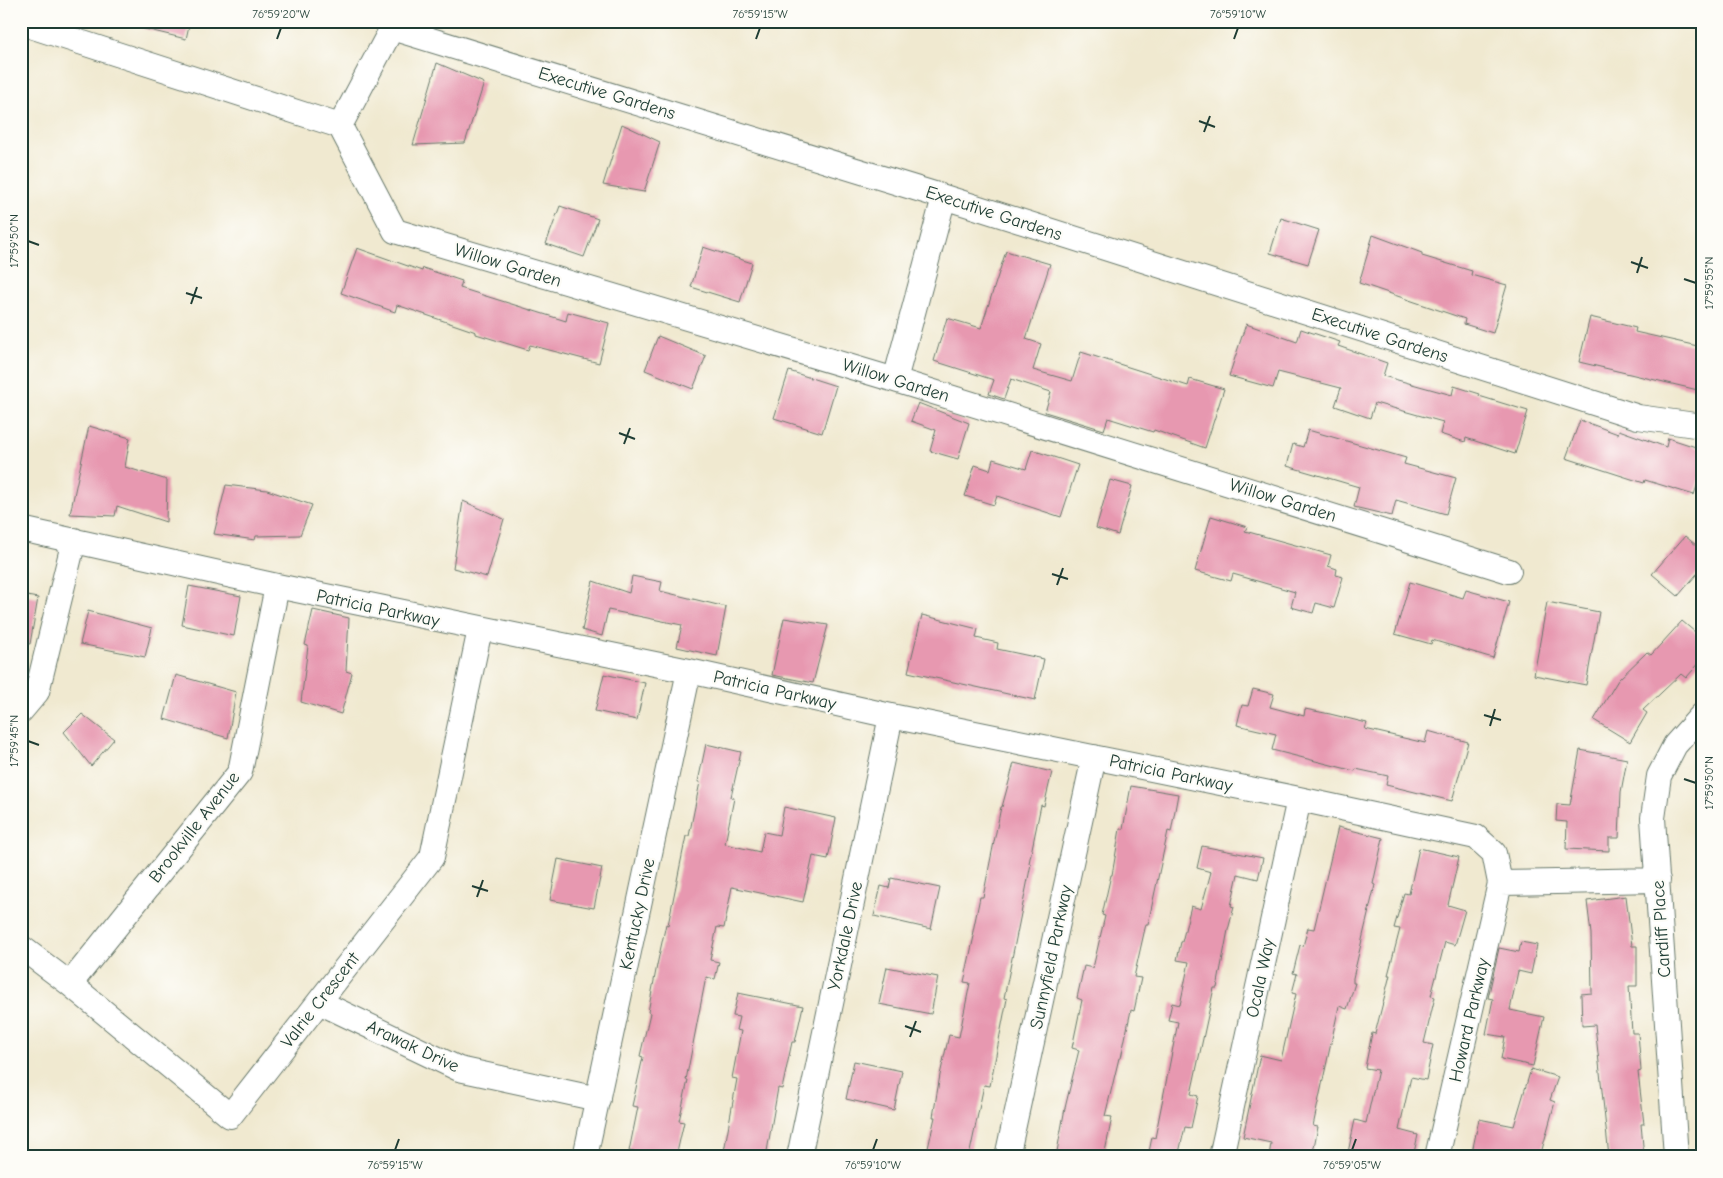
<svg xmlns="http://www.w3.org/2000/svg" width="1723" height="1178" font-family="'Comic Neue',sans-serif">
<style>
.building{fill:#e798b0}
.lines{fill:none;stroke-linecap:round;stroke-linejoin:round}
.street-casing{stroke:#68796b;stroke-width:26}
.street{stroke:#fff;stroke-width:24}
.ticks{fill:none;stroke:#1f3d34;stroke-width:2}
.labels{text-anchor:middle;stroke-width:4.5;stroke-linejoin:round;paint-order:stroke}
.street-label{font-size:18px;fill:#1f3d34;stroke:#fdfcf7}
.neatline{fill:none;stroke:#1f3d34;stroke-width:2}
.ticks-label{font-size:12px;text-anchor:middle;fill:#1f3d34}
</style>
<rect width="100%" height="100%" fill="#fdfcf7"/>
<filter id="ink" filterUnits="userSpaceOnUse"><feTurbulence type="fractalNoise" baseFrequency=".02" numOctaves="2"/><feDisplacementMap in="SourceGraphic" scale="10" xChannelSelector="R" yChannelSelector="G"/><feConvolveMatrix kernelMatrix="1 2 1 2 8 2 1 2 1" color-interpolation-filters="sRGB"/></filter>
<filter id="wash" filterUnits="userSpaceOnUse"><feTurbulence type="fractalNoise" baseFrequency=".0096" numOctaves="4" result="noise"/><feDisplacementMap in="SourceGraphic" scale="20" xChannelSelector="R" yChannelSelector="G"/><feGaussianBlur stdDeviation="1.12" result="paint"/><feColorMatrix in="noise" values="0 0 0 0 0 0 0 0 0 0 0 0 0 0 0 0 0 1.4 0 .05"/><feComposite in="paint" operator="in"/></filter>
<g filter="url(#wash)">
<rect width="100%" height="100%" fill="#f0e9d0"/>
<g id="blocks">
<path class="building" d="M 141,21 L 190,21 L 186,39 L 141,28 Z
M 437,63 L 484,83 L 465,143 L 413,145 Z
M 622,124 L 660,142 L 644,192 L 603,185 Z
M 560,206 L 598,219 L 584,257 L 546,244 Z
M 1281,218 L 1319,230 L 1308,264 L 1270,253 Z
M 1373,235 L 1422,253 L 1422,256 L 1472,271 L 1471,275 L 1507,285 L 1493,333 L 1464,324 L 1465,319 L 1359,283 Z
M 703,247 L 752,263 L 740,302 L 691,287 Z
M 357,248 L 422,271 L 423,268 L 462,281 L 460,288 L 566,321 L 568,312 L 609,323 L 599,363 L 530,345 L 528,350 L 476,334 L 476,332 L 397,305 L 395,312 L 341,293 Z
M 1006,251 L 1050,264 L 1026,339 L 1041,344 L 1033,370 L 1072,381 L 1081,352 L 1188,386 L 1190,379 L 1224,389 L 1205,448 L 1154,430 L 1153,432 L 1108,418 L 1104,430 L 1045,412 L 1051,392 L 1011,379 L 1004,399 L 989,394 L 994,380 L 934,361 L 947,318 L 981,328 Z
M 1590,317 L 1636,328 L 1635,332 L 1702,347 L 1702,391 L 1579,362 Z
M 1246,324 L 1297,342 L 1301,329 L 1340,342 L 1338,346 L 1387,363 L 1383,376 L 1452,395 L 1454,386 L 1480,394 L 1479,396 L 1528,411 L 1515,454 L 1466,438 L 1465,442 L 1440,434 L 1443,422 L 1375,403 L 1370,418 L 1335,406 L 1341,388 L 1278,372 L 1273,388 L 1229,376 Z
M 658,336 L 706,356 L 693,389 L 645,370 Z
M 789,371 L 836,386 L 822,433 L 774,418 Z
M 918,403 L 969,423 L 958,459 L 930,451 L 936,430 L 911,421 Z
M 1580,420 L 1618,434 L 1619,430 L 1666,447 L 1668,438 L 1702,449 L 1702,470 L 1694,495 L 1645,480 L 1644,483 L 1566,458 Z
M 89,426 L 130,438 L 125,467 L 167,480 L 166,522 L 117,506 L 115,516 L 70,514 Z
M 1308,430 L 1406,458 L 1404,464 L 1456,478 L 1446,514 L 1396,500 L 1392,516 L 1354,507 L 1359,487 L 1287,466 L 1293,444 L 1303,447 Z
M 1032,450 L 1078,465 L 1061,517 L 997,496 L 994,505 L 965,496 L 975,465 L 990,470 L 993,459 L 1026,469 Z
M 1110,480 L 1132,486 L 1118,535 L 1096,528 Z
M 226,485 L 267,490 L 312,505 L 300,535 L 256,536 L 255,540 L 214,534 Z
M 463,501 L 504,519 L 487,577 L 453,568 Z
M 1211,516 L 1247,527 L 1245,531 L 1331,555 L 1328,566 L 1337,569 L 1336,575 L 1343,577 L 1334,608 L 1316,603 L 1313,613 L 1291,607 L 1295,592 L 1233,574 L 1231,581 L 1195,571 Z
M 1685,536 L 1702,550 L 1702,568 L 1678,596 L 1652,574 Z
M 632,576 L 662,582 L 660,591 L 726,607 L 717,656 L 677,647 L 682,625 L 608,610 L 602,636 L 582,630 L 593,581 L 629,593 Z
M 1410,582 L 1463,598 L 1466,590 L 1509,602 L 1493,658 L 1432,640 L 1431,644 L 1395,634 Z
M 189,586 L 241,596 L 234,636 L 182,625 Z
M 21,595 L 38,598 L 30,644 L 21,643 Z
M 1547,602 L 1599,612 L 1586,685 L 1534,675 Z
M 313,610 L 349,618 L 346,671 L 352,673 L 341,714 L 301,702 L 308,646 L 305,645 Z
M 88,611 L 152,628 L 145,657 L 80,644 Z
M 922,615 L 978,629 L 976,638 L 998,643 L 997,649 L 1044,659 L 1035,700 L 908,672 Z
M 784,618 L 828,625 L 813,683 L 772,675 Z
M 1682,621 L 1702,638 L 1702,660 L 1686,678 L 1681,674 L 1643,710 L 1647,713 L 1630,742 L 1594,720 L 1618,680 L 1647,652 L 1651,655 Z
M 604,674 L 645,683 L 637,720 L 595,711 Z
M 176,675 L 236,692 L 228,738 L 164,719 Z
M 1253,689 L 1274,694 L 1270,707 L 1304,716 L 1305,709 L 1330,714 L 1367,723 L 1365,729 L 1425,743 L 1428,731 L 1468,742 L 1452,801 L 1386,785 L 1388,776 L 1356,769 L 1355,771 L 1272,750 L 1276,734 L 1237,725 L 1242,705 L 1248,706 Z
M 82,714 L 114,739 L 91,766 L 64,732 Z
M 706,744 L 741,752 L 731,797 L 734,798 L 725,844 L 760,852 L 764,832 L 779,835 L 784,807 L 836,818 L 828,859 L 813,856 L 803,902 L 732,887 L 724,928 L 717,927 L 710,960 L 719,962 L 715,979 L 706,977 L 686,1080 L 688,1080 L 679,1121 L 684,1122 L 676,1157 L 655,1157 L 629,1151 L 638,1107 L 632,1106 L 643,1057 L 640,1056 L 650,1013 L 648,1012 L 657,965 L 666,924 L 668,925 L 686,836 L 689,836 L 700,782 L 698,782 Z
M 1580,750 L 1627,759 L 1621,792 L 1619,838 L 1609,838 L 1609,851 L 1566,849 L 1567,822 L 1556,821 L 1557,804 L 1570,805 Z
M 1014,763 L 1052,772 L 1044,806 L 1041,805 L 1029,863 L 1031,864 L 1004,998 L 1007,999 L 990,1086 L 984,1085 L 969,1157 L 926,1157 L 935,1117 L 933,1117 L 940,1075 L 949,1035 L 959,1037 L 970,983 L 964,982 L 974,936 L 972,936 L 980,897 L 983,897 L 1001,807 L 1002,807 Z
M 1131,786 L 1178,794 L 1171,832 L 1168,831 L 1148,924 L 1146,924 L 1134,977 L 1141,978 L 1134,1011 L 1131,1010 L 1121,1058 L 1119,1058 L 1105,1116 L 1112,1117 L 1104,1157 L 1056,1157 L 1065,1108 L 1079,1050 L 1072,1048 L 1082,1000 L 1077,998 L 1084,966 L 1093,968 L 1105,916 L 1102,915 L 1111,875 L 1112,875 L 1120,829 L 1123,829 Z
M 1338,827 L 1383,838 L 1373,884 L 1375,885 L 1353,978 L 1353,983 L 1355,983 L 1347,1009 L 1339,1006 L 1313,1126 L 1318,1127 L 1312,1157 L 1269,1157 L 1271,1143 L 1243,1137 L 1253,1089 L 1260,1055 L 1281,1060 L 1296,994 L 1292,993 L 1297,974 L 1293,973 L 1300,945 L 1303,946 L 1308,928 L 1314,929 Z
M 1202,846 L 1263,858 L 1258,879 L 1238,874 L 1231,906 L 1234,907 L 1228,930 L 1217,988 L 1214,988 L 1191,1094 L 1198,1096 L 1191,1128 L 1185,1127 L 1178,1157 L 1148,1157 L 1152,1137 L 1155,1138 L 1178,1022 L 1168,1020 L 1172,1003 L 1180,1005 L 1189,962 L 1177,960 L 1181,942 L 1182,942 L 1191,906 L 1201,909 L 1211,872 L 1197,868 Z
M 1419,848 L 1459,857 L 1448,905 L 1465,910 L 1455,945 L 1445,942 L 1431,996 L 1435,997 L 1424,1043 L 1433,1045 L 1426,1080 L 1411,1077 L 1399,1130 L 1418,1135 L 1413,1157 L 1394,1153 L 1393,1157 L 1347,1157 L 1355,1120 L 1366,1123 L 1378,1070 L 1365,1068 L 1372,1033 L 1375,1034 L 1390,975 L 1388,975 L 1400,929 L 1394,928 L 1404,893 L 1409,894 Z
M 558,859 L 602,868 L 594,908 L 550,900 Z
M 891,878 L 940,888 L 931,929 L 874,916 L 881,886 L 889,888 Z
M 1626,896 L 1632,946 L 1637,946 L 1637,986 L 1629,986 L 1632,1033 L 1638,1033 L 1641,1071 L 1638,1072 L 1644,1124 L 1641,1124 L 1644,1157 L 1609,1157 L 1595,1025 L 1582,1026 L 1581,994 L 1592,993 L 1591,934 L 1587,901 Z
M 1521,942 L 1537,945 L 1531,974 L 1518,971 L 1510,1010 L 1544,1017 L 1533,1066 L 1501,1059 L 1505,1037 L 1486,1034 L 1493,999 L 1488,998 L 1499,948 L 1519,952 Z
M 887,967 L 938,977 L 931,1014 L 879,1004 Z
M 738,993 L 803,1006 L 795,1042 L 792,1042 L 782,1089 L 778,1088 L 766,1157 L 723,1157 L 737,1079 L 732,1078 L 741,1031 L 736,1030 L 739,1017 L 733,1016 Z
M 854,1061 L 902,1071 L 894,1110 L 846,1099 Z
M 1531,1069 L 1558,1077 L 1550,1100 L 1555,1102 L 1540,1157 L 1471,1157 L 1479,1119 L 1514,1126 Z"/>
</g>
</g>
<g filter="url(#ink)">
<use href="#blocks" fill-opacity="0" stroke="#68796b" stroke-width="1"/>
<g class="lines">
<defs>
<path id="street" d="M 21,23 L 340,126
M 340,126 L 392,28 L 944,197 L 1638,417 L 1702,426
M 340,126 L 395,231 L 895,380 L 1509,571
M 895,380 L 944,197
M 21,529 L 277,586 L 689,671 L 891,716 L 1299,799 L 1476,837 L 1494,853 L 1500,883 L 1437,1157
M 21,711 L 37,692 L 74,540
M 1500,883 L 1658,880
M 21,947 L 70,984 L 230,1116 L 432,857 L 480,629
M 70,984 L 240,772 L 277,586
M 319,1002 L 459,1069 L 598,1099
M 585,1157 L 689,671
M 799,1157 L 891,716
M 1007,1157 L 1094,757
M 1221,1157 L 1299,799
M 1676,1157 L 1653,818 L 1659,776 L 1675,745 L 1702,715"/>
</defs>
<use href="#street" class="street-casing"/>
<use href="#street" class="street"/>
</g>
</g>
<path class="ticks" d="M 277,39 L 281,28M 756,39 L 760,28M 1234,39 L 1238,28M 1199,121 L 1215,127M 1204,132 L 1210,116M 28,241 L 39,245M 1631,262 L 1648,268M 1637,273 L 1642,257M 1684,279 L 1696,283M 186,293 L 202,298M 191,304 L 197,287M 619,433 L 635,439M 624,444 L 630,428M 1052,574 L 1068,579M 1057,585 L 1063,568M 1484,715 L 1501,720M 1490,726 L 1495,709M 28,741 L 39,745M 1684,779 L 1696,783M 472,886 L 488,891M 477,897 L 483,880M 905,1026 L 921,1032M 910,1037 L 916,1021M 395,1150 L 399,1139M 873,1150 L 877,1139M 1352,1150 L 1356,1139"/>
<g class="labels">
<g class="street-label">
<text transform="translate(607 93) rotate(17)" y="6">Executive Gardens</text>
<text transform="translate(994 213) rotate(18)" y="6">Executive Gardens</text>
<text transform="translate(508 265) rotate(17)" y="6">Willow Garden</text>
<text transform="translate(1380 335) rotate(18)" y="6">Executive Gardens</text>
<text transform="translate(896 380) rotate(17)" y="6">Willow Garden</text>
<text transform="translate(1283 500) rotate(17)" y="6">Willow Garden</text>
<text transform="translate(378 608) rotate(12)" y="6">Patricia Parkway</text>
<text transform="translate(775 690) rotate(13)" y="6">Patricia Parkway</text>
<text transform="translate(1171 773) rotate(12)" y="6">Patricia Parkway</text>
<text transform="translate(194 827) rotate(-52)" y="6">Brookville Avenue</text>
<text transform="translate(637 914) rotate(-78)" y="6">Kentucky Drive</text>
<text transform="translate(1661 929) rotate(-94)" y="6">Cardiff Place</text>
<text transform="translate(845 936) rotate(-78)" y="6">Yorkdale Drive</text>
<text transform="translate(1051 957) rotate(-78)" y="6">Sunnyfield Parkway</text>
<text transform="translate(1260 978) rotate(-78)" y="6">Ocala Way</text>
<text transform="translate(320 1000) rotate(-52)" y="6">Valrie Crescent</text>
<text transform="translate(1469 1020) rotate(-77)" y="6">Howard Parkway</text>
<text transform="translate(413 1046) rotate(25)" y="6">Arawak Drive</text>
</g>
</g>
<rect width="1723" height="1178" fill="none" stroke="#fdfcf7" stroke-width="55"/>
<rect x="28" y="28" width="1668" height="1122" class="neatline"/>
<g class="ticks-label">
<text x="281" y="18">76°59'20"W</text>
<text x="760" y="18">76°59'15"W</text>
<text x="1238" y="18">76°59'10"W</text>
<text transform="translate(14 241) rotate(-90)" y="4">17°59'50"N</text>
<text transform="translate(1709 283) rotate(-90)" y="4">17°59'55"N</text>
<text transform="translate(14 741) rotate(-90)" y="4">17°59'45"N</text>
<text transform="translate(1709 783) rotate(-90)" y="4">17°59'50"N</text>
<text x="395" y="1169">76°59'15"W</text>
<text x="873" y="1169">76°59'10"W</text>
<text x="1352" y="1169">76°59'05"W</text>
</g>
</svg>
